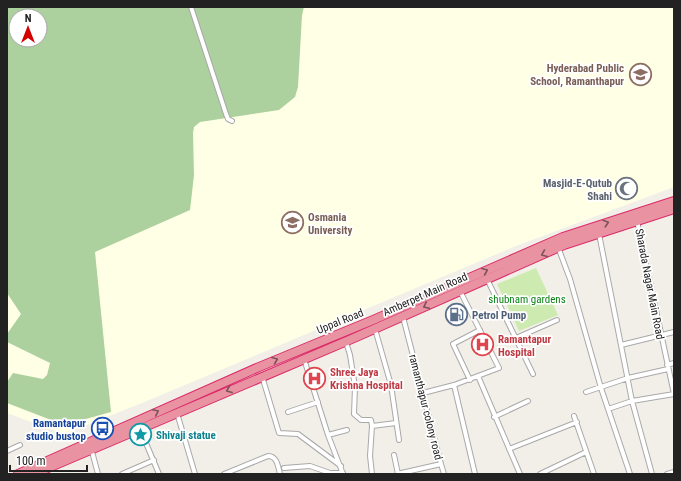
<svg xmlns="http://www.w3.org/2000/svg" width="681" height="481" font-family="'Roboto Condensed',sans-serif">
<style>
.education{fill:#ffffe5;fill-rule:evenodd}
.grass{fill:#cdebb0}
.forest{fill:#add19e;fill-rule:evenodd}
.lines{fill:none;stroke-linecap:round;stroke-linejoin:round}
.street-casing{stroke:#a9a9a9;stroke-width:6}
.highway-casing{stroke:#dc2a67;stroke-width:10}
.street{stroke:#fff;stroke-width:4}
.highway{stroke:#e892a2;stroke-width:8}
.oneway{stroke:#7b545c}
.labels{text-anchor:middle;stroke-width:3.5;stroke-linejoin:round;paint-order:stroke}
.education-label{font-size:11px;font-weight:bold;fill:#785e54;stroke:#fff;text-anchor:end}
.worship-label{font-size:11px;font-weight:bold;fill:#5b616d;stroke:#fff;text-anchor:end}
.street-label{font-size:11px;fill:#222;stroke:#fff}
.park-label{font-size:11px;fill:#0c8416;stroke:#fff}
.service-label{font-size:11px;font-weight:bold;fill:#4e5e75;stroke:#fff;text-anchor:start}
.health-label{font-size:11px;font-weight:bold;fill:#be3a42;stroke:#fff;text-anchor:start}
.transit-label{font-size:11px;font-weight:bold;fill:#164399;stroke:#fff;text-anchor:end}
.culture-label{font-size:11px;font-weight:bold;fill:#0d838f;stroke:#fff;text-anchor:start}
</style>
<rect width="100%" height="100%" fill="#f2efe9"/>
<path class="education" d="M 7,7 L 674,7 L 674,187 L 516,246 L 142,403 L 64,434 L 7,413 ZM 16,16 L 40,16 L 40,40 L 16,40 Z"/>
<path class="grass" d="M 536,268 L 558,315 L 519,331 L 497,284 Z"/>
<path class="forest" d="M 7,7 L 304,7 L 302,15 L 298,87 L 295,97 L 279,110 L 200,122 L 194,127 L 193,133 L 194,175 L 190,210 L 95,252 L 111,412 L 64,425 L 7,403 L 7,382 L 13,373 L 43,379 L 47,375 L 50,363 L 7,342 L 7,334 L 21,314 L 7,293 ZM 16,16 L 40,16 L 40,40 L 16,40 Z"/>
<g class="lines">
<defs>
<path id="street" d="M 191,7 L 226,114 L 228,119 L 232,121
M 637,221 L 674,394
M 599,234 L 632,401 L 652,474
M 558,247 L 570,279 L 601,388 L 630,474
M 487,279 L 533,374
M 375,329 L 391,385 L 399,440
M 516,338 L 557,320
M 346,342 L 350,355 L 355,387 L 354,414 L 361,420 L 371,420 L 372,426
M 621,345 L 674,332
M 304,359 L 328,435 L 343,474
M 667,365 L 674,363
M 262,376 L 279,433 L 298,434 L 341,466
M 478,376 L 520,474
M 470,380 L 453,344 L 480,330
M 454,385 L 475,474
M 586,392 L 628,378 L 668,369
M 423,393 L 454,385 L 499,368 L 460,291
M 608,409 L 632,401 L 674,394
M 288,412 L 318,402
M 177,413 L 195,474
M 574,416 L 594,474
M 494,417 L 528,401
M 140,429 L 159,474
M 328,435 L 347,430
M 91,448 L 98,474
M 509,449 L 577,422
M 7,451 L 20,445
M 394,455 L 398,474
M 441,464 L 444,474
M 284,468 L 310,466 L 330,473 L 343,473
M 122,474 L 154,460
M 224,474 L 268,456 C 277,456 278,466 280,474
M 372,474 L 370,456 L 372,426 L 396,423
M 397,474 L 441,464 L 403,317
M 540,474 L 586,452
M 667,474 L 674,472"/>
<path id="highway" d="M 18,474 L 259,367 L 373,320 L 563,237 L 674,201
M 34,474 L 354,338 L 564,245 L 674,209"/>
</defs>
<use href="#street" class="street-casing"/>
<use href="#highway" class="highway-casing"/>
<use href="#street" class="street"/>
<use href="#highway" class="highway"/>
</g>
<defs><path id="oneway-chevron" d="M-2-3.5L2.5 0L-2 3.5" fill="none" stroke-width="1.6" stroke-linecap="round" stroke-linejoin="round"/></defs>
<g class="oneway">
<use href="#oneway-chevron" transform="translate(606 223) rotate(-18)"/>
<use href="#oneway-chevron" transform="translate(544 254) rotate(157)"/>
<use href="#oneway-chevron" transform="translate(485 271) rotate(-23)"/>
<use href="#oneway-chevron" transform="translate(426 306) rotate(155)"/>
<use href="#oneway-chevron" transform="translate(275 360) rotate(-23)"/>
<use href="#oneway-chevron" transform="translate(229 390) rotate(157)"/>
<use href="#oneway-chevron" transform="translate(156 412) rotate(-25)"/>
</g>
<defs>
<symbol id="school-ring" viewBox="-11 -11 22 22"><circle r="9.5" fill="#fff" stroke="#8d6e63" stroke-width="1.5"/><path d="M0-5L7-2L0 1L-7-2ZM-4 1L0 2.5L4 1V4Q0 6-4 4Z" fill="#8d6e63"/></symbol>
<symbol id="mosque-ring" viewBox="-11 -11 22 22"><circle r="9.5" fill="#fff" stroke="#6b7280" stroke-width="1.5"/><path d="M3.5-4.9A6 6 0 1 0 3.5 4.9A5 5 0 1 1 3.5-4.9Z" fill="#6b7280"/></symbol>
<symbol id="university-ring" viewBox="-11 -11 22 22"><circle r="9.5" fill="#fff" stroke="#8d6e63" stroke-width="1.5"/><path d="M0-5L7-2L0 1L-7-2ZM-4 1L0 2.5L4 1V4Q0 6-4 4Z" fill="#8d6e63"/></symbol>
<symbol id="fuel-ring" viewBox="-11 -11 22 22"><circle r="9.5" fill="#fff" stroke="#5c6f8a" stroke-width="1.5"/><path d="M-5.5-6h7V0h2V4h1.3V-2.5L3-4.5l.8-.8L6-3V5H2.5V1h-1V6h-7ZM-4.2-4.7v3.2H.2V-4.7Z" fill="#5c6f8a"/></symbol>
<symbol id="hospital-ring" viewBox="-11 -11 22 22"><circle r="9.5" fill="#fff" stroke="#e0444e" stroke-width="1.5"/><path d="M-5-5h3v3.5h4V-5h3V5h-3V1.5h-4V5h-3Z" fill="#e0444e"/></symbol>
<symbol id="bus-ring" viewBox="-11 -11 22 22"><circle r="9.5" fill="#fff" stroke="#1a4fb4" stroke-width="1.5"/><path d="M-5-6H5V4H4V6H2V4H-2V6H-4V4H-5ZM-3.5-4V0h7V-4ZM-3.5 1.2v1.5H-2V1.2ZM2 1.2v1.5H3.5V1.2Z" fill="#1a4fb4"/></symbol>
<symbol id="sight-ring" viewBox="-11 -11 22 22"><circle r="9.5" fill="#fff" stroke="#0f9aa8" stroke-width="1.5"/><path d="M0-6L1.8-2.2L6-1.7L2.9 1.2L3.7 5.4L0 3.3L-3.7 5.4L-2.9 1.2L-6-1.7L-1.8-2.2Z" fill="#0f9aa8"/></symbol>
</defs>
<g fill-rule="evenodd">
<use href="#school-ring" x="628" y="62" width="25" height="25"/>
<use href="#mosque-ring" x="614" y="176" width="25" height="25"/>
<use href="#university-ring" x="280" y="210" width="25" height="25"/>
<use href="#fuel-ring" x="444" y="302" width="25" height="25"/>
<use href="#hospital-ring" x="470" y="332" width="25" height="25"/>
<use href="#hospital-ring" x="302" y="366" width="25" height="25"/>
<use href="#bus-ring" x="90" y="416" width="25" height="25"/>
<use href="#sight-ring" x="128" y="422" width="25" height="25"/>
</g>
<g class="labels">
<g class="education-label">
<text x="624" y="72">Hyderabad Public<tspan x="624" dy="13">School, Ramanthapur</tspan></text>
<text x="308" y="221" text-anchor="start">Osmania<tspan x="308" dy="13">University</tspan></text>
</g>
<g class="worship-label">
<text x="612" y="187">Masjid-E-Qutub<tspan x="612" dy="13">Shahi</tspan></text>
</g>
<g class="street-label">
<text transform="translate(650 284) rotate(79)" y="4">Sharada Nagar Main Road</text>
<text transform="translate(425 294) rotate(-24)" y="4">Amberpet Main Road</text>
<text transform="translate(340 321) rotate(-22)" y="4">Uppal Road</text>
<text transform="translate(426 407) rotate(76)" y="4">ramanthapur colony road</text>
</g>
<g class="park-label">
<text x="527" y="303">shubnam gardens</text>
</g>
<g class="service-label">
<text x="472" y="319">Petrol Pump</text>
</g>
<g class="health-label">
<text x="498" y="343">Ramantapur<tspan x="498" dy="13">Hospital</tspan></text>
<text x="330" y="376">Shree Jaya<tspan x="330" dy="13">Krishna Hospital</tspan></text>
</g>
<g class="transit-label">
<text x="86" y="427">Ramantapur<tspan x="86" dy="13">studio bustop</tspan></text>
</g>
<g class="culture-label">
<text x="156" y="439">Shivaji statue</text>
</g>
</g>
<rect width="681" height="481" fill="none" stroke="#222222" stroke-width="16"/>
<g transform="translate(28 28)"><circle r="19" fill="#ffffff" stroke="#a7a7a7"/>
<path d="M0-3L7 15L0 10L-7 15Z" fill="#d40000"/>
<text y="-6" font-size="11" font-weight="bold" text-anchor="middle" fill="#222222">N</text>
</g>
<path d="M10 465v6h77v-6" fill="none" stroke="#222222" stroke-width="2"/>
<text x="16" y="465" font-size="12" fill="#222222" stroke="#ffffff" stroke-width="3" paint-order="stroke">100 m</text>
</svg>
